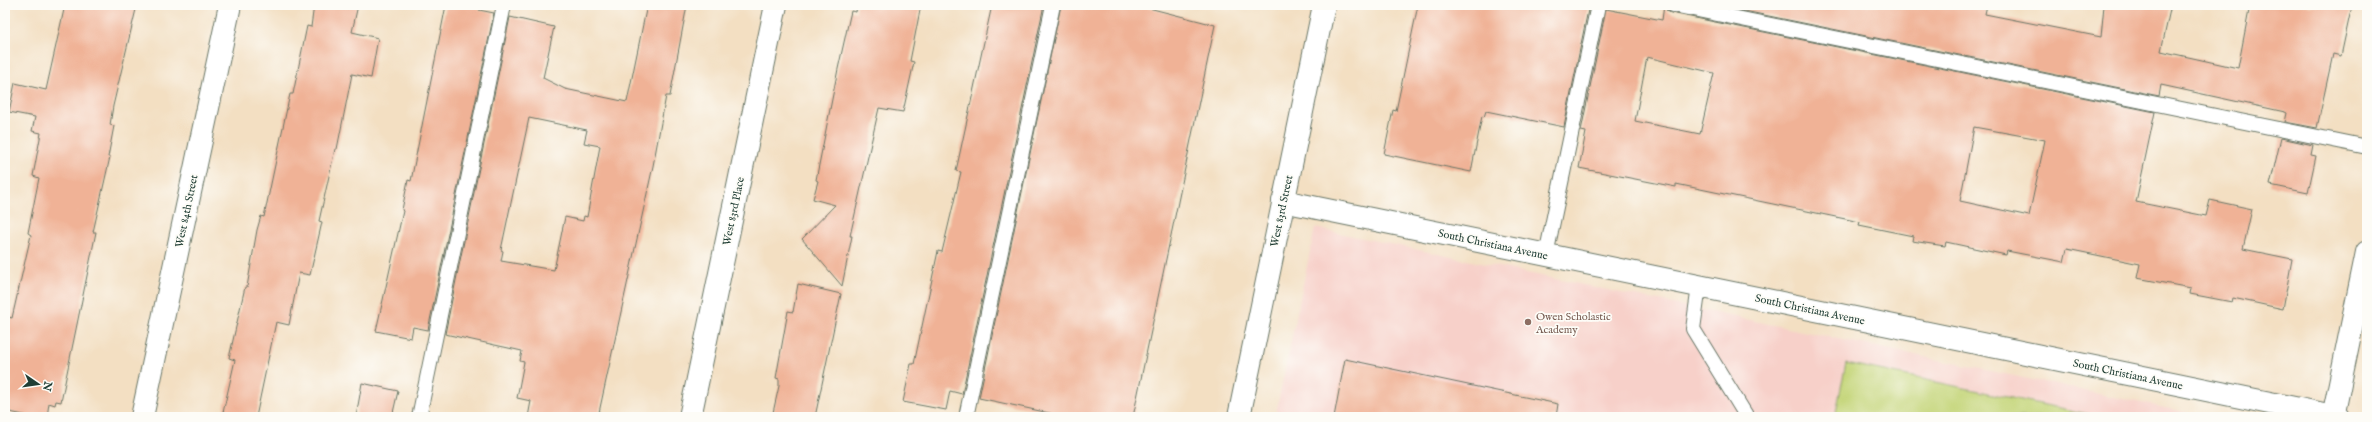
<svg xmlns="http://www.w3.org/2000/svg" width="2372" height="422" font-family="'IM FELL English',serif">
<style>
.built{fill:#f7d0c9}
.green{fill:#c3d476;stroke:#718855}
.building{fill:#f0b296;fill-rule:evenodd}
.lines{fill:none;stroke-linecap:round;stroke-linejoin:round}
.lane-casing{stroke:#697666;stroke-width:16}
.street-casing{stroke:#697666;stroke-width:24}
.lane{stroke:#fff;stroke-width:14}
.street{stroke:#fff;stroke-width:22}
.education-dot{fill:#8d6e63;stroke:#fdfcf7;stroke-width:1.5}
.labels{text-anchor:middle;stroke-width:3.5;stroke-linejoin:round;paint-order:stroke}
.street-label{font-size:11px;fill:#1f3d34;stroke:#fdfcf7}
.education-label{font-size:11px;fill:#785e54;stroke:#fdfcf7;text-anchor:start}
</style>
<rect width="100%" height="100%" fill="#fdfcf7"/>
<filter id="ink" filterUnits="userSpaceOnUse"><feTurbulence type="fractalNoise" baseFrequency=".025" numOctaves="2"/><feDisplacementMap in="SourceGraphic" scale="8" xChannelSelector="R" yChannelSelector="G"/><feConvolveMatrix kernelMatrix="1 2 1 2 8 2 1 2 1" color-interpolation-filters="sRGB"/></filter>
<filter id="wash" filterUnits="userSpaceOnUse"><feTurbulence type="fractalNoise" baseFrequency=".012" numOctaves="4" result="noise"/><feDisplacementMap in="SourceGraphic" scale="16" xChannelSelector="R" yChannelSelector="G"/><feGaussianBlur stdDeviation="0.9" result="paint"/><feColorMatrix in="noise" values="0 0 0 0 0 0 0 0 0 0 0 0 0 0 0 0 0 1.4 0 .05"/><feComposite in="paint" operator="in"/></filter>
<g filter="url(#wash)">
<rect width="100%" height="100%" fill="#f3dfc2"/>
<path class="built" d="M 1315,228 L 2208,417 L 1275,417 Z"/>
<path class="green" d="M 1846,363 L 2102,417 L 1835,417 Z"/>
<g id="blocks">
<path class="building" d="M 65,5 L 137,5 L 113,106 L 110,125 L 114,126 L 108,157 L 110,157 L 93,232 L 96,232 L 61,402 L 56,401 L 55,405 L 49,403 L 47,417 L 33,417 L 5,411 L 5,316 L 12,318 L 31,235 L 28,233 L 39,178 L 33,176 L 41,133 L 32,131 L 35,117 L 9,112 L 15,83 L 46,90 Z
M 314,5 L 358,5 L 352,32 L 378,38 L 371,78 L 352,74 L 337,149 L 335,149 L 319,221 L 322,222 L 310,275 L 299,273 L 289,325 L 276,322 L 256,417 L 222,417 L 235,360 L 229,358 L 245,287 L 247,287 L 257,230 L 261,216 L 264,217 L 290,94 L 293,94 L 307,26 L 311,27 Z
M 446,5 L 480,5 L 479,10 L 494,13 L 428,330 L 413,327 L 411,338 L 376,331 L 403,211 L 402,210 L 408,180 L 411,181 Z
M 647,5 L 687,5 L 670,96 L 666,96 L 653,166 L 598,417 L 528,417 L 531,401 L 517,398 L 524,362 L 520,361 L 522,351 L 445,334 L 510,17 L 554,27 L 543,78 L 565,89 L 627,102 ZM 529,118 L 587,130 L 584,143 L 600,146 L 587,217 L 584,216 L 583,221 L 565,217 L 554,270 L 501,261 L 503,251 L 501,250 Z
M 857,5 L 921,5 L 910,61 L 914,62 L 903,112 L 879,108 L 850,236 L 852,236 L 842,286 L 802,239 L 835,205 L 813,199 L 818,181 L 816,180 L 838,69 L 851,11 L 856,12 Z
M 992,5 L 1044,5 L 962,394 L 950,391 L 946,410 L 903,402 L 911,364 L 914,364 L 938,251 L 942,252 L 961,172 L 956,171 Z
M 1061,5 L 1137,5 L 1215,25 L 1133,417 L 1068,417 L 979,398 Z
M 1418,5 L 1589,5 L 1564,127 L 1486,111 L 1484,117 L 1482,116 L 1471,172 L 1384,154 L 1393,110 L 1396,111 Z
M 1664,5 L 1667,11 L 1671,13 L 2155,112 L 2136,202 L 2206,216 L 2210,200 L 2252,209 L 2243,249 L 2292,259 L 2283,309 L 2233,298 L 2232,302 L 2190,294 L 2191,288 L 2137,278 L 2140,264 L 2067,249 L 2064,262 L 2007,251 L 2006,255 L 1946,242 L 1945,246 L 1912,241 L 1913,236 L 1859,225 L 1860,222 L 1676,184 L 1676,187 L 1579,168 L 1586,132 L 1581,131 L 1606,9 L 1662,20 ZM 1647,57 L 1714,73 L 1700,134 L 1635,121 ZM 1974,127 L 2045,140 L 2029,216 L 1960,201 Z
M 1715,5 L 1987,5 L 1985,14 L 2101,37 L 2104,5 L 2171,5 L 2161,51 L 2238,68 L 2250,5 L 2352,5 L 2341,56 L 2333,54 L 2317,128 L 2285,122 L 2287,113 L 2285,112 L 2161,85 L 2159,96 Z
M 2281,138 L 2313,145 L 2311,155 L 2316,156 L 2308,193 L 2270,185 Z
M 798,284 L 841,294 L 815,417 L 772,417 L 779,386 L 779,379 L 776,378 L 788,311 L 793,312 Z
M 1345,359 L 1558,404 L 1556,417 L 1334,417 Z
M 362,383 L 398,391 L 392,417 L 356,417 Z"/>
</g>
</g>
<g filter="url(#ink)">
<use href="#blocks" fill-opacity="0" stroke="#697666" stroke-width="1"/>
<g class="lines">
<defs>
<path id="lane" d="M 1673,5 L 2367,147
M 1546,255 L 1598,5
M 1699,286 L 1693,329 L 1747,417
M 419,417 L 504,5
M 966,417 L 1053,5"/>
<path id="street" d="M 1283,201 L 2338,417
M 142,417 L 230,5
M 690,417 L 776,5
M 1239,417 L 1324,5
M 2333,417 L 2367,252"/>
</defs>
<use href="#lane" class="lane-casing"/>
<use href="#street" class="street-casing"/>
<use href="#lane" class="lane"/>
<use href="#street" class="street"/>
</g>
</g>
<circle class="education-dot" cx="1528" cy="322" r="4"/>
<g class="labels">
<g class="street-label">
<text transform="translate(186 211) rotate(-78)" y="4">West 84th Street</text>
<text transform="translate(733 211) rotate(-78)" y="4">West 83rd Place</text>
<text transform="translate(1281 211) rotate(-78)" y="4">West 83rd Street</text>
<text transform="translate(1493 244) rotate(12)" y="4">South Christiana Avenue</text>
<text transform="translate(1810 309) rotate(12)" y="4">South Christiana Avenue</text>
<text transform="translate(2128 374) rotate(12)" y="4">South Christiana Avenue</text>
</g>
<g class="education-label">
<text x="1536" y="320">Owen Scholastic<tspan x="1536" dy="13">Academy</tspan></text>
</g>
</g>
<rect width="2372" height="422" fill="none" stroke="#fdfcf7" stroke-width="20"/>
<g transform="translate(38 384) rotate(103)" stroke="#fdfcf7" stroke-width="3" paint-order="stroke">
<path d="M0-3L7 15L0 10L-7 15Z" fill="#1f3d34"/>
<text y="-6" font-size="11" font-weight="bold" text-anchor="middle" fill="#1f3d34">N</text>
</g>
</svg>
